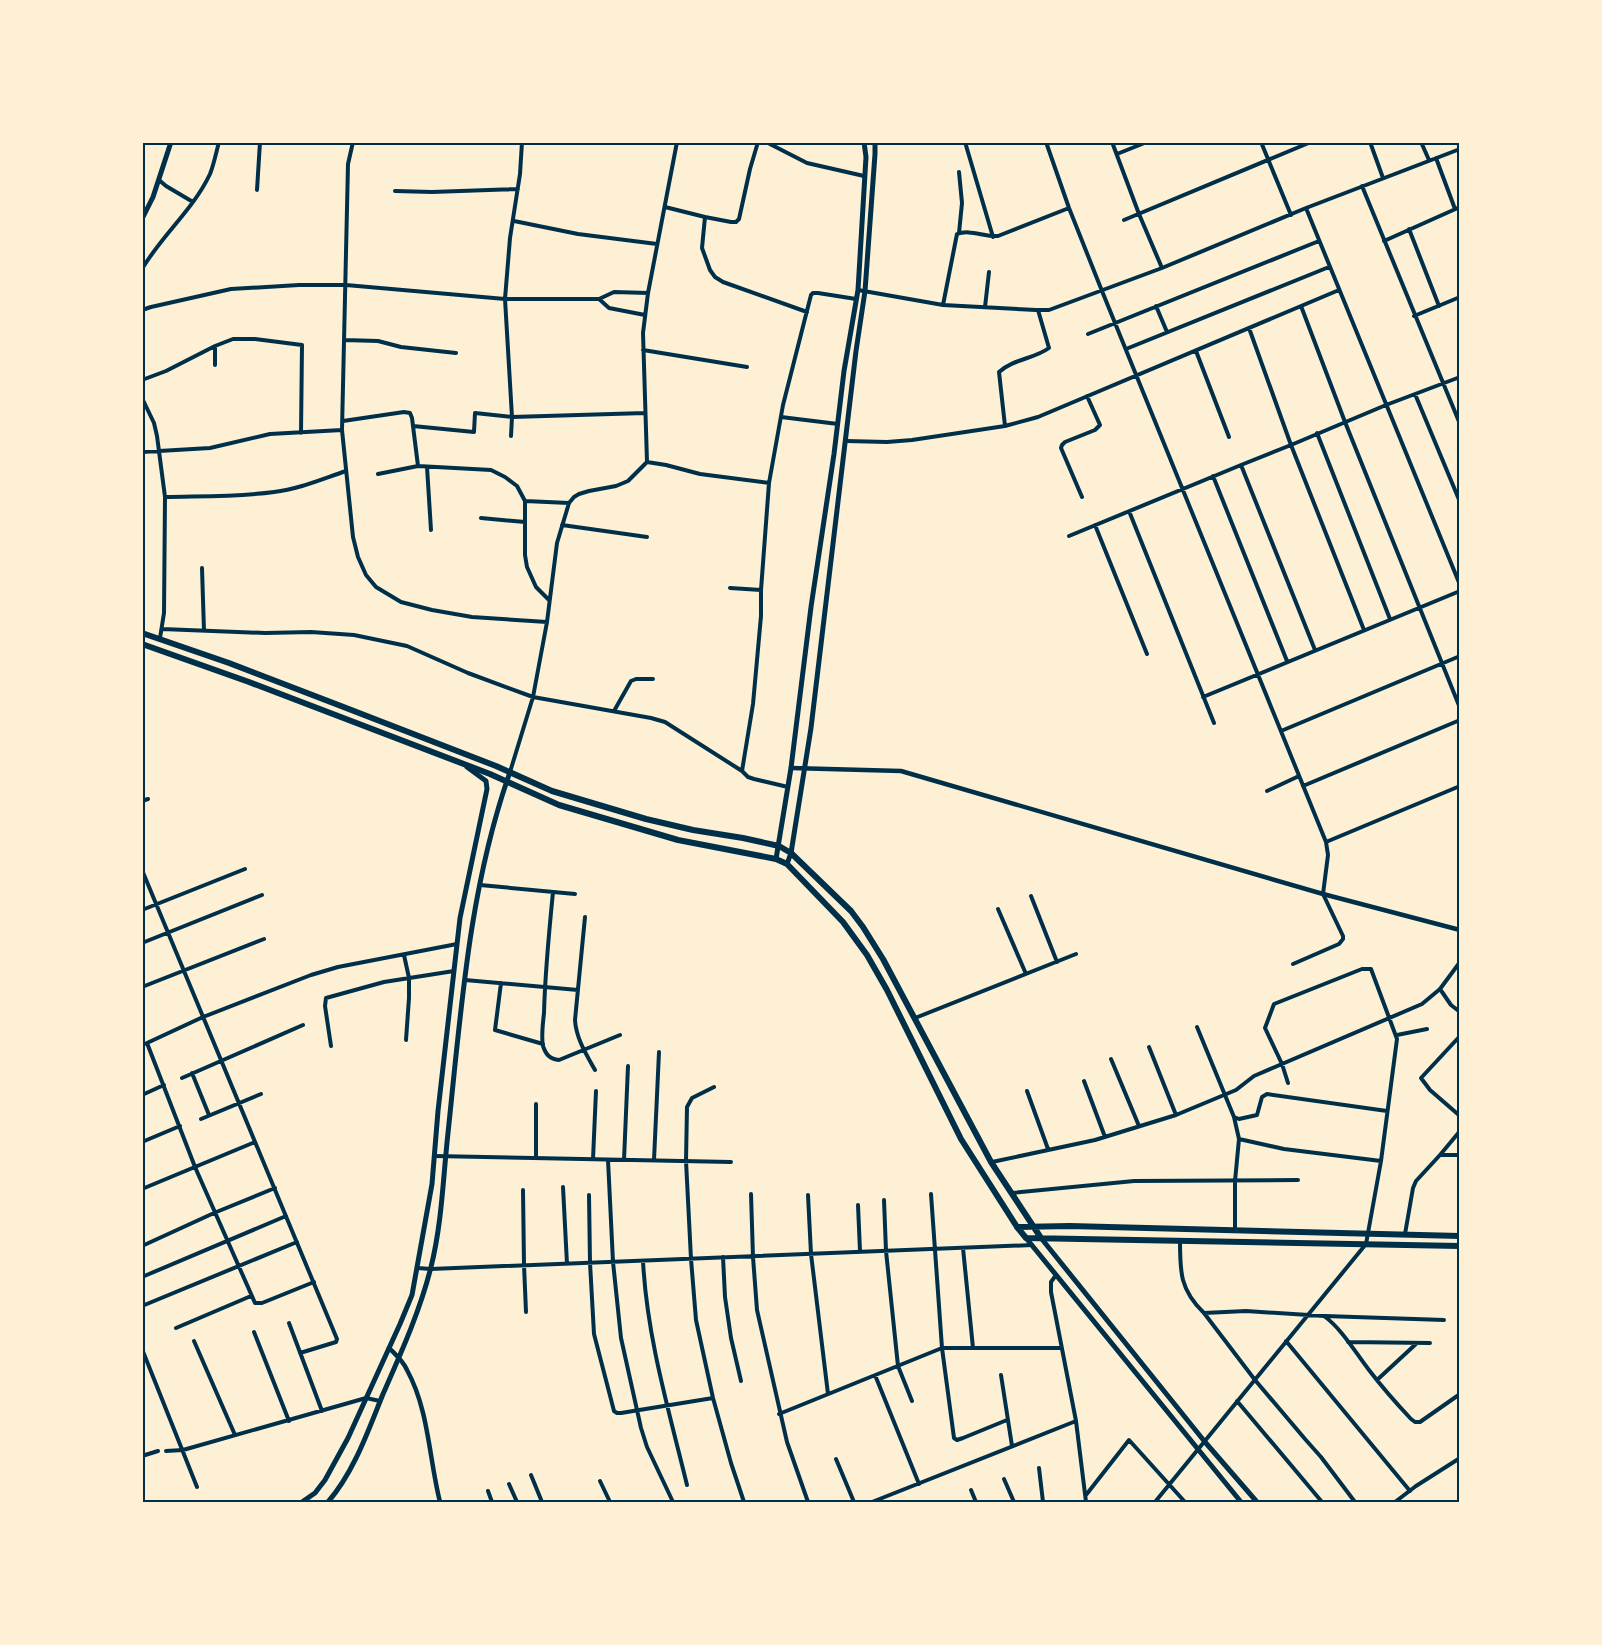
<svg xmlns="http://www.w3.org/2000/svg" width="1602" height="1645" font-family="Manrope,sans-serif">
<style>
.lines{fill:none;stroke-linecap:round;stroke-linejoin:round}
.minor{stroke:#003049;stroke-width:4}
.tertiary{stroke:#003049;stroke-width:4.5}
.secondary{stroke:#003049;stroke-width:5}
.primary{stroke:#003049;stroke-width:6}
.neatline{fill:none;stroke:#003049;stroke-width:2}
</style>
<rect width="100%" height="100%" fill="#fdf0d5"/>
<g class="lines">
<path class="minor" d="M 353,142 L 348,164 L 342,430 L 353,537 L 358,557 L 366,575 L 376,587 L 401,602 L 432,610 L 472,617 L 547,622
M 766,142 L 807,163 L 864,176
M 965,142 L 993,237
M 1046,142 L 1069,208 L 1102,291 L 1326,842 L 1328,855 L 1323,894 L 1343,936 L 1343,939 L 1339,944 L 1293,964
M 1112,142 L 1139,214 L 1162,268
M 1261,142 L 1291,215
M 1370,142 L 1383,178
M 1421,142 L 1429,160
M 1117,154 L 1147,142
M 1436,158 L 1455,209
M 159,180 L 166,186 L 193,202
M 1362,186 L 1460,424
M 257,190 L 260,142
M 395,191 L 432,192 L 518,189
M 665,207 L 705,217 L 702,248 L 710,270 L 715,277 L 723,282 L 807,312
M 1306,208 L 1460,585
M 705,217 L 731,222 L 736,222 L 739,219 L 750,169 L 758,142
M 1124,220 L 1311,142
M 514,221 L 578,234 L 657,244
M 1409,229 L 1439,306
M 959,233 L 962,203 L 959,172
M 1384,241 L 1460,207
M 142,269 C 162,235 193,210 210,174 C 214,164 216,153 219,142
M 858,290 L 943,305 L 1036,310 L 1049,310 L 1162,268 L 1306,208 L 1460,149
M 943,305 L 957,234 C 970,229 984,237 998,236 L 1069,208
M 1156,306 L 1167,332
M 1301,306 L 1345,422 L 1460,708
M 985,307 L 989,272
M 142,310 L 151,307 L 231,289 L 299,285 L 346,285 L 505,299 L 599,299
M 645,315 L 609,308 L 599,299 L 614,292 L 648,293
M 1414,316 L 1460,297
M 1249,328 L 1291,445 L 1364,630
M 1088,334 L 1319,241
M 344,340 L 378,341 L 401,347 L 456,353
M 1126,349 L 1329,267
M 643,350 L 747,367
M 1196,351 L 1229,437
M 215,365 L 215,346 L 233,339 L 255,339 L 302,345 L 301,433
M 142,380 L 166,371 L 215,346
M 1415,394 L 1460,502
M 142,398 L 154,423 L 157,436 L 165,497 L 164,613 L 160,638
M 781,417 L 838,424
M 343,421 L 404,412 L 410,413 L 412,418 L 418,466 L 491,470 L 505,477 L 517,486 L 525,501 L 525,555 L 527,567 L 536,587 L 549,600
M 413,426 L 474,432 L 475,413 L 512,417 L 505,299 L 510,238 L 520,174 L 522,142
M 1005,426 L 999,372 C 1013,359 1034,359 1049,348 L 1038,310
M 1317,433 L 1390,619
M 511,436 L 512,417 L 645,413
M 846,441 L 887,442 L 912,440 L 1005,426 L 1038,417 L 1339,290
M 142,452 L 210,448 L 270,434 L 342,430
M 647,462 L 666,465 L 700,474 L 769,483
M 1241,465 L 1315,650
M 427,467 L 431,530
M 378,474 L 418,466
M 1213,476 L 1287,661
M 165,497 C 201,496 238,497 274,492 C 299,489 322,479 346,471
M 1082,497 L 1061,448 L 1062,445 L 1065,442 L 1095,430 L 1100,425 L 1087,396
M 525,501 L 569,503
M 1129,511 L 1214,723
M 481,518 L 525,522
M 562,525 L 647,537
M 1095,525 L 1147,654
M 1069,536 L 1241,465 L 1291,445 L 1386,405 L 1460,377
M 202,568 L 204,631
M 730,588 L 761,590
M 162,629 L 265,633 L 311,632 L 354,635 L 407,646 L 468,673 L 533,697 L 651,718 L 665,722 L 742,771 L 748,777 L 754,779 L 788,787
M 1203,697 L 1460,591
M 614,711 L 631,681 L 636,679 L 653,679
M 1281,731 L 1460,656
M 742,771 L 753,704 L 761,616 L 761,590 L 769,483 L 783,405 L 811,295 L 813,293 L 818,293 L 856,299
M 510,772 L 533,697 L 547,622 L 557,543 L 569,503 L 574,497 L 579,494 L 589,491 L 616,486 L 628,481 L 647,462 L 643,333 L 648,293 L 677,142
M 1303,786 L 1460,720
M 1267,791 L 1299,776
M 142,801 L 148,799
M 1326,842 L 1460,786
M 142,870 L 337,1339 L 336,1342 L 300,1353
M 480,885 L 575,894
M 553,892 C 549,932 545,973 544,1013 C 543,1023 541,1036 543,1046 C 546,1055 550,1059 559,1060 L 620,1035
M 1031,896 L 1057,962
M 998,909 L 1026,974
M 142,910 L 245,869
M 585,917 L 575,1020 C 576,1038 586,1054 595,1070
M 142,943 L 262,895
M 404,955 L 409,978 L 409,998 L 406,1040
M 465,980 L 578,990
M 501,983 L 495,1030 L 543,1044
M 142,987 L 264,939
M 1440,989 L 1451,1005 L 1460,1012
M 915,1018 L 1076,954
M 1197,1027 L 1234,1117 L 1239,1119 L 1257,1115 L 1262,1097 L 1267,1094 L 1387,1111
M 1397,1035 L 1427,1029
M 1460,1036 L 1421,1078 L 1430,1090 L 1460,1116
M 147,1043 L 203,1017 L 311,975 L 338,967 L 457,944
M 142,1045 L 147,1043 L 195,1167 L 255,1303 L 262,1303 L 314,1282
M 331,1046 L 325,1006 L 326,998 L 384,982 L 454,971
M 1149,1047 L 1176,1115
M 1111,1059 L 1139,1126
M 192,1073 L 209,1115
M 182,1078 L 303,1025
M 1084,1081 L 1105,1137
M 714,1087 L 692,1098 L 687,1107 L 686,1161 L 691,1259 L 696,1320 L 713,1398 L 731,1463 L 744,1502
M 1027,1091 L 1048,1149
M 142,1095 L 164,1085
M 536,1104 L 536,1158
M 1234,1117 L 1239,1139 L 1235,1181 L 1235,1230
M 201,1119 L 261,1094
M 1239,1139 L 1284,1149 L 1381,1161
M 142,1142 L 180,1126
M 1440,1155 L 1460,1155
M 434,1156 L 731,1162
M 593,1159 L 596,1091
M 608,1160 L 613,1262 L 621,1338 L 641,1428 L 647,1447 L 673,1502
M 624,1160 L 628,1066
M 654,1160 L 659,1052
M 992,1162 L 1095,1140 L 1176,1115 L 1236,1090 L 1254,1076 L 1422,1004 L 1440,989 L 1460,962
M 563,1187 L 567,1264
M 142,1189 L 255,1142
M 523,1190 L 524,1265 L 526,1312
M 1012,1193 L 1134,1181 L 1298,1180
M 751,1194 L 753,1257 L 757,1310 L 787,1442 L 808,1502
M 931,1194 L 942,1348 L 954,1438 L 957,1440 L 963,1438 L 1007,1420
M 589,1195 L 590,1263 L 594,1334 L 614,1411 L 617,1413 L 621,1413 L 713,1398
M 808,1195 L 811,1254 L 828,1394
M 884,1200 L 886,1251 L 898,1366 L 912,1401
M 858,1205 L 860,1251
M 1405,1234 L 1413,1188 L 1416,1181 L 1440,1155 L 1460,1131
M 1180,1241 C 1180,1272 1180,1290 1204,1313 L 1246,1311 L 1324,1316 C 1342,1329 1355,1352 1369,1370 C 1382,1387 1396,1403 1411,1419 L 1415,1422 L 1420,1422 L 1460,1394
M 142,1246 L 214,1213 L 275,1188
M 963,1248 L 973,1348
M 723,1257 L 725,1297 L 731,1338 L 741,1381
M 643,1261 C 647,1338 669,1411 687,1485
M 417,1268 L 431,1269 L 1032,1245
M 1056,1275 L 1051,1282 L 1051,1292 L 1076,1421 L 1086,1502
M 142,1277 L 286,1216
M 142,1306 L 297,1242
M 1204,1313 L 1255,1380 L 1305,1439 L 1321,1457 L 1355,1502
M 1325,1316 L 1444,1320
M 289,1323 L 322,1411
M 176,1328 L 251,1296
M 254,1332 L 289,1421
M 194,1341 L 235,1435
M 1286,1341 L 1410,1491
M 1348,1342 L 1430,1343
M 142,1349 L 197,1487
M 875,1375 L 919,1484
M 1001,1375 L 1012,1446
M 1377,1380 L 1417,1343
M 1237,1401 L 1322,1502
M 779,1414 L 942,1348 L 1062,1348
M 166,1451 L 183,1450 L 366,1398 L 380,1401
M 142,1456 L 158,1451
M 836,1459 L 854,1502
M 1039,1468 L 1043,1502
M 531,1475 L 542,1502
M 1004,1479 L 1014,1502
M 600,1481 L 610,1502
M 509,1484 L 517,1502
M 971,1490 L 976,1502
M 488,1491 L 492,1502
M 1086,1495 L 1129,1440 L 1185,1502
M 872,1502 L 1076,1421
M 1155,1502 L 1366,1244 L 1381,1161 L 1397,1039 L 1371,969 L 1362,969 L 1274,1004 L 1265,1028 L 1282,1064 L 1288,1083
M 1395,1502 L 1416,1486 L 1460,1458"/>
<path class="tertiary" d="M 791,768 L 901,771 L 1323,894 L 1460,930
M 389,1348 C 396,1355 403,1361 407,1370 C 429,1410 429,1459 440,1502"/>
<path class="secondary" d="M 142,219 L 153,197 L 171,142
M 776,859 L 791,768 L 811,607 L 834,454 L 844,371 L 858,290 L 866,157 L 864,142
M 787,864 L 791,853 L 811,728 L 856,351 L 865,291 L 875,154 L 875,142
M 1026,1238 L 1241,1502
M 1041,1238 L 1205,1442 L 1257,1502
M 302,1502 L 315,1493 L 325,1480 L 348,1438 L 400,1324 L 412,1295 L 432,1184 L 438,1111 L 460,918 L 487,789 L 486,781 L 467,767
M 328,1502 C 354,1472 368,1431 383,1394 C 401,1353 420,1311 431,1267 C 442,1223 443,1178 448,1133 C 461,1011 469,888 510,772"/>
<path class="primary" d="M 142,633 L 229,663 L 341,706 L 496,766 L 552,791 L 646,819 L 693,830 L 743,838 L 779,846 L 791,853 L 851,911 L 863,927 L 883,959 L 991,1162 L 1041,1238
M 142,644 L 249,682 L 490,774 L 559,805 L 678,840 L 776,859 L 787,864 L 843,922 L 867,955 L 887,990 L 961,1139 L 1017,1227 L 1026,1238 L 1460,1246
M 1017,1227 L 1070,1226 L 1460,1236"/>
</g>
<rect width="1602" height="1645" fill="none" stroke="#fdf0d5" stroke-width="288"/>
<rect x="144" y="144" width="1314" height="1357" class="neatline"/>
</svg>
